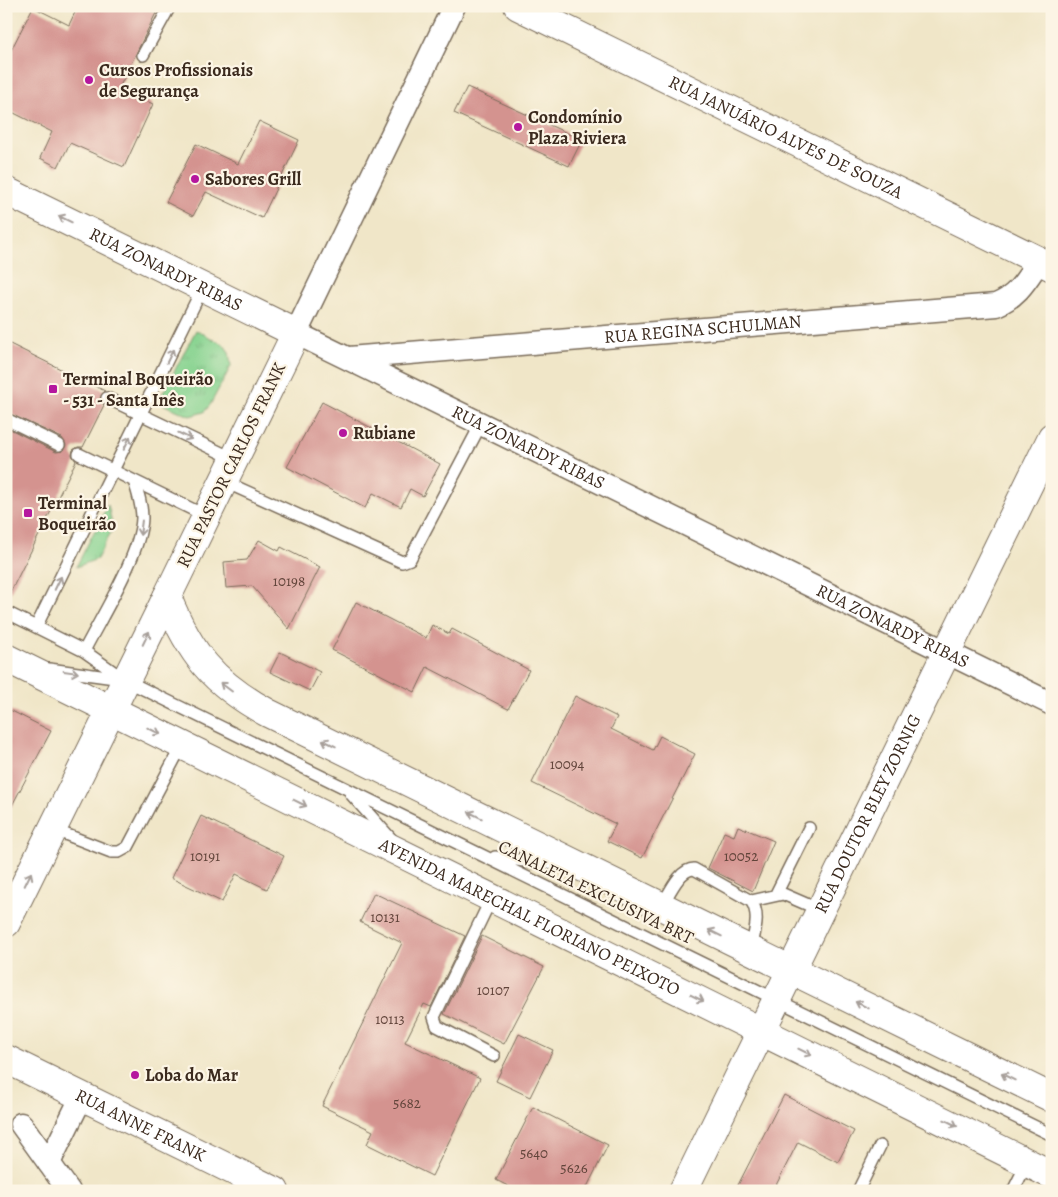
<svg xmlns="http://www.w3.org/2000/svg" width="1058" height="1197" font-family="Alegreya,serif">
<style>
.grass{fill:url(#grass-tufts);stroke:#617e57}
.building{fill:#d4938f}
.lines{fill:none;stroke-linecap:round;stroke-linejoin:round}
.service-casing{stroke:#7a6c5a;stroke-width:14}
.minor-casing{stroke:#7a6c5a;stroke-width:25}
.tertiary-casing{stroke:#7a6c5a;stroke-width:30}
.secondary-casing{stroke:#7a6c5a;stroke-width:30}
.primary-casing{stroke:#7a6c5a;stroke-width:30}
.path{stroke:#7a6c5a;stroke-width:3;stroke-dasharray:1 4;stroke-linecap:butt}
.service{stroke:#fff;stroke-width:11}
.minor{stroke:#fff;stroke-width:22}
.tertiary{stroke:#fff;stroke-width:28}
.secondary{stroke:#fff;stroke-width:28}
.primary{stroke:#fff;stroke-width:28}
.oneway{stroke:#a79f9a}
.poi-dot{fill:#b5179e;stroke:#fcf5e5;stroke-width:2}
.labels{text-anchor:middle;stroke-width:4.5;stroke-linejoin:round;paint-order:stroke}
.number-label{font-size:15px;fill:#61443a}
.poi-label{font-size:18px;font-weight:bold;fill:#3b2a1e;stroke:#fcf5e5;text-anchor:start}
.street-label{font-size:18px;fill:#3b2a1e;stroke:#fcf5e5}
</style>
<defs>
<pattern id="grass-tufts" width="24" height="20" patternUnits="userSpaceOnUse" patternTransform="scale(1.25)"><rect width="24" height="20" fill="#87d390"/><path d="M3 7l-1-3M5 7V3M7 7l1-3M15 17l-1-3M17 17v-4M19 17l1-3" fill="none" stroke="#75b57c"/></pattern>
</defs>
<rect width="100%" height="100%" fill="#fcf5e5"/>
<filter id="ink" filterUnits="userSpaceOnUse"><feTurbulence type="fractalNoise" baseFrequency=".02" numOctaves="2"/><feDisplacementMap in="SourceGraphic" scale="10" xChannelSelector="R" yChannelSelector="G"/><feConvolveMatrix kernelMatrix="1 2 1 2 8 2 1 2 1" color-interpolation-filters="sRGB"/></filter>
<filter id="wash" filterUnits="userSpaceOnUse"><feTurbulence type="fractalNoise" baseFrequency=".0096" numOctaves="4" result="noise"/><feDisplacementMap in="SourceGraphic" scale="20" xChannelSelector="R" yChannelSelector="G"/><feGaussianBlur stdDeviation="1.12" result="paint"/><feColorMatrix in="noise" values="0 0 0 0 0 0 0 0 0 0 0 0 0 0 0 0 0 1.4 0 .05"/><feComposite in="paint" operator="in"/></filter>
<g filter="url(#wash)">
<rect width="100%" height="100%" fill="#f0e6c8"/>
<path class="grass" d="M 196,330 L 224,345 L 229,352 L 231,366 L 210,405 L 204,412 L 190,416 L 158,402 Z
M 108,505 L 113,528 L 97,559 L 76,567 Z"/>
<g id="blocks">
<path class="building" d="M 78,6 L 143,6 L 156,13 L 119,88 L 153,104 L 124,167 L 70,143 L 58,167 L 40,158 L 52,132 L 6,109 L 6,60 L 33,7 L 69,25 Z
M 467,87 L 582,140 L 569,166 L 454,113 Z
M 259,121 L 299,140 L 262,218 L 206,192 L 193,216 L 166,202 L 196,144 L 238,164 Z
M 6,342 L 105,391 L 100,398 L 104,405 L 83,447 L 78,447 L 73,450 L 72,455 L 76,461 L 6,601 L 6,427 L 56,452 L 63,451 L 66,445 L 62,438 L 6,412 Z
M 322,402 L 440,464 L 423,496 L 410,489 L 401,507 L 373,493 L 365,508 L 287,467 Z
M 259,540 L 279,551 L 281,547 L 320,567 L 289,629 L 252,586 L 226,588 L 224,562 L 247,560 Z
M 356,602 L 426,638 L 432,625 L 449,634 L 452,629 L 529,670 L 508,709 L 427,667 L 415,692 L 332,650 Z
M 280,652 L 320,672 L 310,691 L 270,672 Z
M 575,696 L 617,717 L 611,729 L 653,750 L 660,736 L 695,754 L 642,858 L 607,841 L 616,824 L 532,783 Z
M 6,708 L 51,731 L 6,817 Z
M 201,816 L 284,856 L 267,889 L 236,874 L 222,902 L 171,878 Z
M 738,826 L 774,841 L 753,891 L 708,868 L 724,832 L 734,836 Z
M 374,893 L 465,936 L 431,1007 L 424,1004 L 405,1042 L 480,1078 L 432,1176 L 367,1144 L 373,1131 L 322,1106 L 402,943 L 360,922 Z
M 482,936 L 544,967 L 504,1044 L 444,1014 Z
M 519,1034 L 553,1050 L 530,1097 L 496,1081 Z
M 784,1095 L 854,1131 L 838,1162 L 798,1142 L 773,1191 L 735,1191 Z
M 533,1107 L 608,1145 L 585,1191 L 518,1191 L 496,1180 Z"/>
</g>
</g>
<g filter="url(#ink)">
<use href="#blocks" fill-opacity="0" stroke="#7a6c5a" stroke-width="1"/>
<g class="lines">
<defs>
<path id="service" d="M 143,55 L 170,6
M 107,398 L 234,459
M 6,419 L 59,445
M 79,454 L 206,516
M 223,481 L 402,562 L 410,559 L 481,424
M 6,612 L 84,651 L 125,680 L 1052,1135
M 36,627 L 203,287
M 84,651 C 101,617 141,554 142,518 C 142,505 138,493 134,481
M 49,669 L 122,679
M 351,794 L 392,840
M 52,829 L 111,852 L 119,852 L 128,847 L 182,745
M 495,857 L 538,863 L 558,863
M 776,894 L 809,828
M 492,897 L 434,1017 L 437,1026 L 494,1056
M 751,901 L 783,894 L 820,910
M 661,907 C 669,895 679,869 694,869 L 751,901 C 761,914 754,934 751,950
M 858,1191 L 880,1146
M 1013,1191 L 1027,1163"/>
<g id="minor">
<path id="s1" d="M 454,6 L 296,333 L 1052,704"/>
<path id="s2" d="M 349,358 L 996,305 C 1018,296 1026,280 1039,261"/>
<path d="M 21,1124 L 69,1191"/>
<path d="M 49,1163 L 82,1096"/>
</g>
<g id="tertiary">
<path id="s3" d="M 518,6 L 1052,267"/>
<path d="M 6,923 L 167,597"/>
<path id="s4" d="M 683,1191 L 1052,437"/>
</g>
<g id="secondary">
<path id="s5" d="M 6,1059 L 275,1191"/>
</g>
<g id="primary">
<path id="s6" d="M 6,191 L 296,333 L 167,597 C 190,654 213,683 268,713 L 1052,1098"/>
<path id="s7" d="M 6,658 L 1052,1175"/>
</g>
</defs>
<use href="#service" class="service-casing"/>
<use href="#minor" class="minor-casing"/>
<use href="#tertiary" class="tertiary-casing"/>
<use href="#secondary" class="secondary-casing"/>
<use href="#primary" class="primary-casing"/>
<path class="path" d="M 98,384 L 102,377"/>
<use href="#service" class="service"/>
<use href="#minor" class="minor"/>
<use href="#tertiary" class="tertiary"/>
<use href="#secondary" class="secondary"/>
<use href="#primary" class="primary"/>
</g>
<defs><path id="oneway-shaft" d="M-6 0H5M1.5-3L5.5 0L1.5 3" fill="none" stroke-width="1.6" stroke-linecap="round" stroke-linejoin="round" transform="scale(1.25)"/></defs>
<g class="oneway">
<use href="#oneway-shaft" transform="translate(65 219) rotate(-154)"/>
<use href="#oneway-shaft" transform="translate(170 356) rotate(-64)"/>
<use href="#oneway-shaft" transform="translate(185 436) rotate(26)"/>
<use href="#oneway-shaft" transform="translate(127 443) rotate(-64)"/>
<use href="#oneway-shaft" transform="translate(141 528) rotate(97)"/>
<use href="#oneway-shaft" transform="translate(58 583) rotate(-64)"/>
<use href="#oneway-shaft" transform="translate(146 638) rotate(-64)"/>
<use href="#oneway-shaft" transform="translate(71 672) rotate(8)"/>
<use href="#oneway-shaft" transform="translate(226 687) rotate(-143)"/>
<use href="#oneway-shaft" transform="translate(154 731) rotate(26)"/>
<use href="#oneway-shaft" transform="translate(329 743) rotate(-154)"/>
<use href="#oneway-shaft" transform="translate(300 803) rotate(26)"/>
<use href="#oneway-shaft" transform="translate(475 815) rotate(-154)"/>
<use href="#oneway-shaft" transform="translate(28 879) rotate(-64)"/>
<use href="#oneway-shaft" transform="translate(715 933) rotate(-154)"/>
<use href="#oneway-shaft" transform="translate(697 998) rotate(26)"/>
<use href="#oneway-shaft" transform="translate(862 1005) rotate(-154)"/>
<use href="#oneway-shaft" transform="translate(805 1052) rotate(26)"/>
<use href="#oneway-shaft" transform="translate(1008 1077) rotate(-154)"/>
<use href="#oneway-shaft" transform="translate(951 1123) rotate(26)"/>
</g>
</g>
<g class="poi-dot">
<circle cx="89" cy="80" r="5"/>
<circle cx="518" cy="127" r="5"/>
<circle cx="195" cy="179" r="5"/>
<rect x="48" y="384" width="10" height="10" rx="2.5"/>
<circle cx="343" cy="433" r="5"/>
<rect x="23" y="508" width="10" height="10" rx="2.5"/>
<circle cx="135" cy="1075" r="5"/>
</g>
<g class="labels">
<g class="number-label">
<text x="289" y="586">10198</text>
<text x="567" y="769">10094</text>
<text x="205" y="861">10191</text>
<text x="741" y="861">10052</text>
<text x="385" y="922">10131</text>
<text x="493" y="995">10107</text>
<text x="390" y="1024">10113</text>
<text x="407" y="1108">5682</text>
<text x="534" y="1158">5640</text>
<text x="574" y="1173">5626</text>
</g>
<g class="poi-label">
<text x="99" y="76">Cursos Profissionais<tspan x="99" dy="21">de Segurança</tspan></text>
<text x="528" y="123">Condomínio<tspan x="528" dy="21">Plaza Riviera</tspan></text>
<text x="205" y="185">Sabores Grill</text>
<text x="63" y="385">Terminal Boqueirão<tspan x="63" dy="21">- 531 - Santa Inês</tspan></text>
<text x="353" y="439">Rubiane</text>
<text x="38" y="509">Terminal<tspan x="38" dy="21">Boqueirão</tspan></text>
<text x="145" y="1081">Loba do Mar</text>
</g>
<g class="street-label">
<text dy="6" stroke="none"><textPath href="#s3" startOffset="298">RUA JANUÁRIO ALVES DE SOUZA</textPath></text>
<text dy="6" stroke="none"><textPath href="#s6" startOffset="178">RUA ZONARDY RIBAS</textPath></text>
<text dy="6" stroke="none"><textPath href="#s2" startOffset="355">RUA REGINA SCHULMAN</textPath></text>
<text dy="6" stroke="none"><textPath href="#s1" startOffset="622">RUA ZONARDY RIBAS</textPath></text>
<text transform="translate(231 465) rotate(-64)" y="6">RUA PASTOR CARLOS FRANK</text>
<text dy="6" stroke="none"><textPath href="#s1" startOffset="1028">RUA ZONARDY RIBAS</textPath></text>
<text dy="6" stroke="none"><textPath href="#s4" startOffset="420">RUA DOUTOR BLEY ZORNIG</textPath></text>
<text transform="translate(596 892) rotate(26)" y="6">CANALETA EXCLUSIVA BRT</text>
<text dy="6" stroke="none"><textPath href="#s7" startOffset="584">AVENIDA MARECHAL FLORIANO PEIXOTO</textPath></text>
<text dy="6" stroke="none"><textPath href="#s5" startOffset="150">RUA ANNE FRANK</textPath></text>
</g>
</g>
<rect width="1058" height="1197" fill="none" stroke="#fcf5e5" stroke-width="25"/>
</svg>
